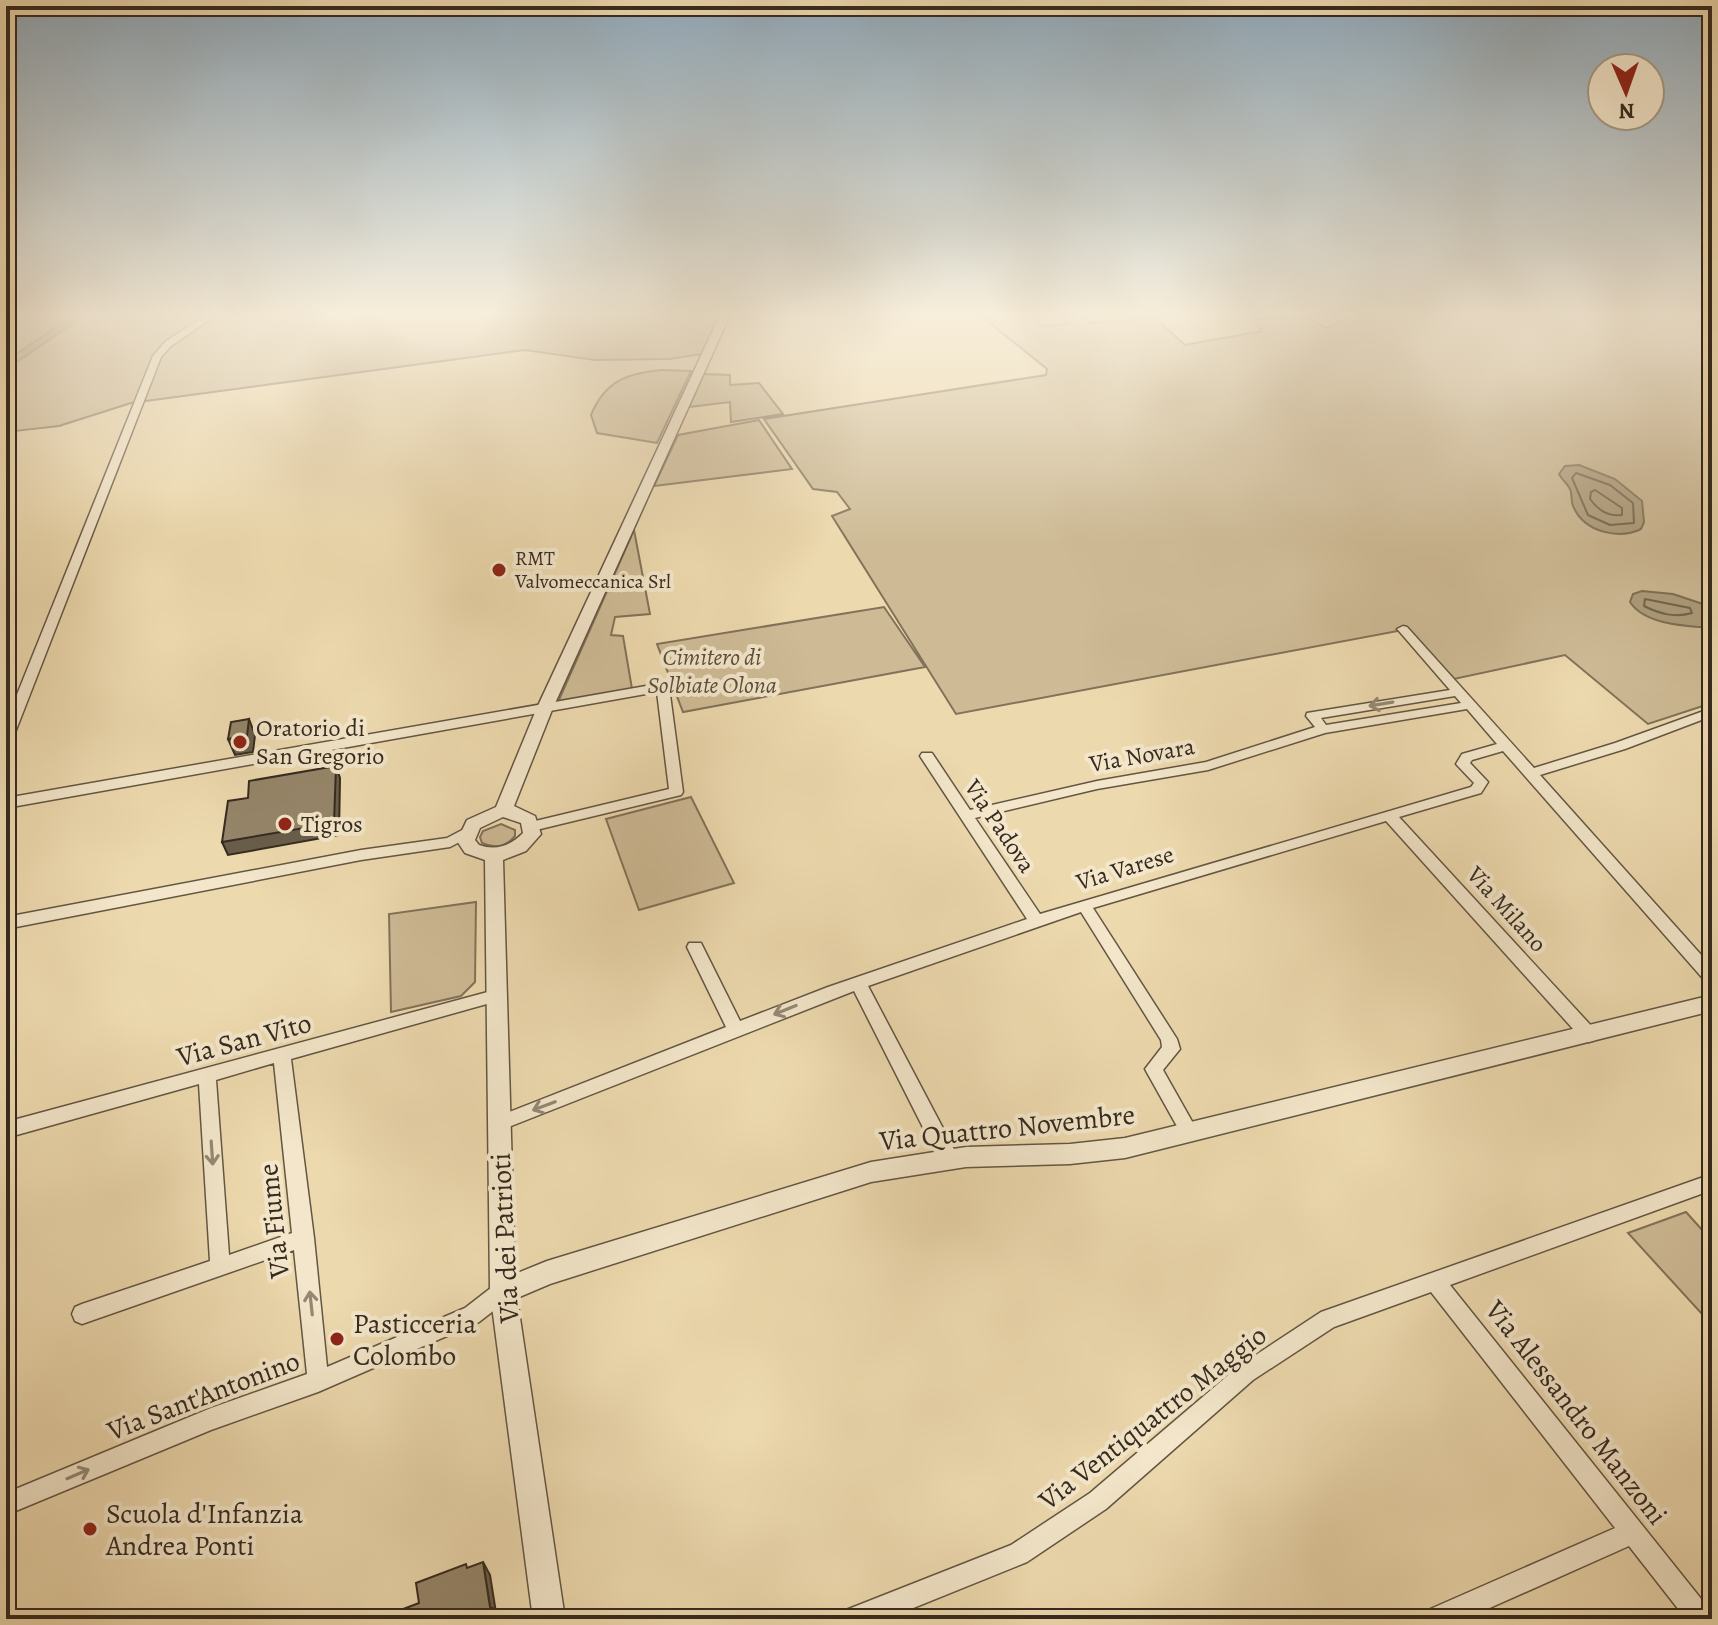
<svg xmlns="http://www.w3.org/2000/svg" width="1718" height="1625" font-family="Alegreya,serif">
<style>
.green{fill:#cebb96;stroke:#82725a;stroke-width:2}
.water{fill:#ae9e7d;stroke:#7e7057;stroke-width:2}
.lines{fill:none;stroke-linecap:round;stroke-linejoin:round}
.shore{stroke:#72644e;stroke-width:2}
.minor-casing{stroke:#635643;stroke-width:3}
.tertiary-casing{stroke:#635643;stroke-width:3}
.minor{fill:#f3e6ca;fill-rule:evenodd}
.tertiary{fill:#f3e6ca;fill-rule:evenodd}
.shaded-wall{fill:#685d4a;stroke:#352a1f;stroke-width:2}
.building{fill:#958569;stroke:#352a1f;stroke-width:2}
.oneway{stroke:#948874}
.poi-dot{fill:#8f2418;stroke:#f3e6ca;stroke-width:3}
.labels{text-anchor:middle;stroke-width:8;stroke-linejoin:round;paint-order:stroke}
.far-poi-label{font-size:20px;fill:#352a1f;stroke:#f3e6ca;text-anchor:start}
.park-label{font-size:24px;font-style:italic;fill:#5b4e3d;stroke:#f3e6ca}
.poi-label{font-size:24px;fill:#352a1f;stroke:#f3e6ca;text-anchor:start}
.street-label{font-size:24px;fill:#352a1f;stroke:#f3e6ca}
.near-street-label{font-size:28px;fill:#352a1f;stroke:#f3e6ca}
.near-poi-label{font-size:28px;fill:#352a1f;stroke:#f3e6ca;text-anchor:start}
</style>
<rect width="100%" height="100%" fill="#edd9ae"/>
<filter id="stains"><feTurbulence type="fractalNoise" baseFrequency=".0025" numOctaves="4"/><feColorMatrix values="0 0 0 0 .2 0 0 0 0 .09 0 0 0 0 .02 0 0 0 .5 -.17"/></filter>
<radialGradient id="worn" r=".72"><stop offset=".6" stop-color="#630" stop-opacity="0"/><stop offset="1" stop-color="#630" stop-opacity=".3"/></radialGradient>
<path class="green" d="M 6,315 L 723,315 L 702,354 L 669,359 L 595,360 L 525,350 L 131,403 L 59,426 L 6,432 Z
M 980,315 L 1031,315 L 1042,326 L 1069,324 L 1057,315 L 1081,315 L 1089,323 L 1132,320 L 1129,315 L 1152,315 L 1185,345 L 1262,331 L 1252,319 L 1306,317 L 1326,328 L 1356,315 L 1712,315 L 1712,703 L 1648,724 L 1565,655 L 1454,679 L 1408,629 L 956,714 L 832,516 L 850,509 L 837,492 L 813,489 L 764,419 L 1046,375 L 1047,369 Z
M 662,370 L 691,371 L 657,443 L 597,433 L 591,415 C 605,381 627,373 662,370 Z
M 703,374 L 730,375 L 730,385 L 759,383 L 783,414 L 731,422 L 730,402 L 689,407 Z
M 759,420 L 792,469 L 654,486 L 678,435 Z
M 634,530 L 650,614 L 615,617 L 611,635 L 623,636 L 632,689 L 558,702 Z
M 884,607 L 925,667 L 683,712 L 657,644 Z
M 691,797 L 734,883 L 639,910 L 606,819 Z
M 501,824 L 515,830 L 515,836 C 506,847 495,849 482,843 L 480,837 L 483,831 Z
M 476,902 L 475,982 L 461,996 L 391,1012 L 389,914 Z
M 1686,1212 L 1712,1241 L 1712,1325 L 1628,1233 Z"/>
<path class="water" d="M 74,315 L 86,315 L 6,369 L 6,361 Z
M 1579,465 L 1615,479 L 1642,501 L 1644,522 L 1641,529 C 1619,540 1585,532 1574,508 C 1570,502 1573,496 1570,489 C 1567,483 1562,480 1559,474 L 1565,466 Z
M 1642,591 L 1673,594 L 1712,607 L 1712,628 C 1686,626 1645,625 1630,602 L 1633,594 Z"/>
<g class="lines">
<path class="shore" d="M 1576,473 L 1610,485 L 1633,503 L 1634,523 L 1610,525 L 1588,515 L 1572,478 Z
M 1595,490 L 1622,508 L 1622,515 C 1608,517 1598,510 1590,499 L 1591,492 Z
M 1645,599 L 1690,608 L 1692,613 C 1675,618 1660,614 1644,606 Z"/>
<defs>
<path id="minor" d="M 206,315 L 216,315 L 171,346 L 161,357 L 13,738 L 6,742 L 6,722 L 153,356 L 165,342 Z
M 1403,626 L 1407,627 L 1534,768 L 1615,743 L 1712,708 L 1712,716 L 1625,749 L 1540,775 L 1712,967 L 1712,984 L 1706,982 L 1503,751 L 1472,760 L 1470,763 L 1488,782 L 1481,793 L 1399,817 L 1595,1030 L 1597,1035 L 1595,1040 L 1589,1042 L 1583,1040 L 1386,821 L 1093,908 L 1177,1039 L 1180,1049 L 1163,1070 L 1198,1132 L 1195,1137 L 1189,1140 L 1183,1137 L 1145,1069 L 1162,1047 L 1161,1040 L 1081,912 L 868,986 L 956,1153 L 958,1159 L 956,1165 L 949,1167 L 942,1165 L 854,991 L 506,1128 L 500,1131 L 494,1128 L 491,1123 L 494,1118 L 726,1027 L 687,947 L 689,943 L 701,943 L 740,1021 L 828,987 L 1027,919 L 920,756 L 922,753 L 932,753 L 970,810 L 1097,781 L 1206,762 L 1315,727 L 1306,716 L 1307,713 L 1450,690 L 1399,631 L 1397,629 ZM 1455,696 L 1461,703 L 1326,725 L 1321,718 ZM 1467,709 L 1497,744 L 1462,754 L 1456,764 L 1474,783 L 1471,787 L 1040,914 L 975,818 L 1097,789 L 1208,770 L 1325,733 Z
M 663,683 L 669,687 L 683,792 L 681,795 L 532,831 L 527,829 L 525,826 L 527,823 L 669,789 L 657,692 L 6,808 L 6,798 Z
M 466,828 L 473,833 L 471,836 L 450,847 L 361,860 L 6,929 L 6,917 L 361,850 L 447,838 Z
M 495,990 L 501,992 L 503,996 L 501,1000 L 291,1059 L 314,1238 L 327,1367 L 465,1308 L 496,1284 L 503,1282 L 510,1284 L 513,1291 L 510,1298 L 479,1322 L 318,1392 L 211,1430 L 6,1515 L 6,1493 L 211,1408 L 307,1374 L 294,1250 L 82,1324 L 75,1321 L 72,1314 L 75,1307 L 82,1304 L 210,1261 L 199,1084 L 6,1138 L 6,1122 ZM 274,1063 L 292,1233 L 229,1255 L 216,1080 Z
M 1712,1174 L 1712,1190 L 1450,1285 L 1710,1610 L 1712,1619 L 1686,1619 L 1629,1546 L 1465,1619 L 1425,1619 L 1428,1610 L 1615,1528 L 1431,1292 L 1334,1327 L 1253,1380 L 1106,1509 L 1027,1562 L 886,1619 L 843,1619 L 846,1610 L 1011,1545 L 1090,1493 L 1239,1366 L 1321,1312 Z"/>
<path id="tertiary" d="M 720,315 L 730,315 L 552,710 L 514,806 L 535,816 L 541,834 L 526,851 L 503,860 L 515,1274 L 547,1261 L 871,1162 L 966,1147 L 1070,1144 L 1125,1138 L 1712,995 L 1712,1011 L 1125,1158 L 1070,1164 L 966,1167 L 871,1182 L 550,1284 L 517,1298 L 565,1619 L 533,1619 L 490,1291 L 485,860 L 465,853 L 457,841 L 467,820 L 496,807 L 536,710 ZM 503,817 L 521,823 L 523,833 C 510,846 496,851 479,845 L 475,840 L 480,828 Z"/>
</defs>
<use href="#minor" class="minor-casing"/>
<use href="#tertiary" class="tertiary-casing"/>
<use href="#minor" class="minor"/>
<use href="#tertiary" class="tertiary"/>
</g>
<path class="shaded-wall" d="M 249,719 L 255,735 L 253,752 L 235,755 L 228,739 Z
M 336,766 L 340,778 L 339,835 L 228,855 L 222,842 Z
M 483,1562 L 490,1575 L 497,1619 L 490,1607 Z"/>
<path class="building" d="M 249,719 L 247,736 L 228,739 L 231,722 Z
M 336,766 L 334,823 L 222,842 L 228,801 L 248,798 L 249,781 Z
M 483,1562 L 490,1607 L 500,1611 L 505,1619 L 377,1619 L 419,1603 L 416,1583 L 466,1564 L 467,1568 Z"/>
<defs><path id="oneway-shaft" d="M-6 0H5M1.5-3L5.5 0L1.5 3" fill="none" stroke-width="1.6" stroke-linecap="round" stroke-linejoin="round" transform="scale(2)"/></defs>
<g class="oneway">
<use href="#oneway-shaft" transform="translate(1381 704) rotate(171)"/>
<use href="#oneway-shaft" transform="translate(785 1010) rotate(158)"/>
<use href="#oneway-shaft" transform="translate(544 1106) rotate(159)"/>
<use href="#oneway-shaft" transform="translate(212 1153) rotate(86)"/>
<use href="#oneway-shaft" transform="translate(311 1303) rotate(-96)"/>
<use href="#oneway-shaft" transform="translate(78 1474) rotate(-23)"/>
</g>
<linearGradient id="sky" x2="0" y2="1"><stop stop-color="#91abbd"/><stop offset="0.58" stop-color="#f7eedb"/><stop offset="1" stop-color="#f7eedb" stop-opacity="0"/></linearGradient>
<rect width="1718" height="543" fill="url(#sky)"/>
<g class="poi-dot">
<circle cx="499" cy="570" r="8"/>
<circle cx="240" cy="742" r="8"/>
<circle cx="285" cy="824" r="8"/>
<circle cx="337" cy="1339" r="8"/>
<circle cx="90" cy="1529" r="8"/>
</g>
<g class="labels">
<g class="far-poi-label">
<text x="515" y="565">RMT<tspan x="515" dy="23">Valvomeccanica Srl</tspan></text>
</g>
<g class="park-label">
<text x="712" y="665">Cimitero di<tspan x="712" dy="28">Solbiate Olona</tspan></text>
</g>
<g class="poi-label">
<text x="256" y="736">Oratorio di<tspan x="256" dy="28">San Gregorio</tspan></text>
<text x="301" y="832">Tigros</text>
</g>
<g class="street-label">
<text transform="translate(1142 755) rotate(-10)" y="8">Via Novara</text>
<text transform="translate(1000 826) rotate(56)" y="8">Via Padova</text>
<text transform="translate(1125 868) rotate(-17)" y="8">Via Varese</text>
<text transform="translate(1507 909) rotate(48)" y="8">Via Milano</text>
</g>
<g class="near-street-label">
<text transform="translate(244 1039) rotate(-15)" y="10">Via San Vito</text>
<text transform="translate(1007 1127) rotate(-6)" y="10">Via Quattro Novembre</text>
<text transform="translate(273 1221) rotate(-96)" y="10">Via Fiume</text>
<text transform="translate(504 1238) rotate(-93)" y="10">Via dei Patrioti</text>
<text transform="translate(203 1395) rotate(-21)" y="10">Via Sant'Antonino</text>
<text transform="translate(1577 1412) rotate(52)" y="10">Via Alessandro Manzoni</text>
<text transform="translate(1152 1417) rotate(-38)" y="10">Via Ventiquattro Maggio</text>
</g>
<g class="near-poi-label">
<text x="353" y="1333">Pasticceria<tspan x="353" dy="32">Colombo</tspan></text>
<text x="106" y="1523">Scuola d'Infanzia<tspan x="106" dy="32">Andrea Ponti</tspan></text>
</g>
</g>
<rect width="1718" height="1625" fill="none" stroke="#edd9ae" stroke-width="32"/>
<rect x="8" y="8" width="1702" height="1609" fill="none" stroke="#352a1f" stroke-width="4"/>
<rect x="16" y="16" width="1686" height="1593" fill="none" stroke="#352a1f" stroke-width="2"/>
<g transform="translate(1626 92) rotate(178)"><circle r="38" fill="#f3e6ca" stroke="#a79b86" stroke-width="2"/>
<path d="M0-6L14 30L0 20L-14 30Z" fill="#8f2418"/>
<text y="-12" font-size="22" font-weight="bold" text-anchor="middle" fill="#352a1f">N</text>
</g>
<rect width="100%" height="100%" filter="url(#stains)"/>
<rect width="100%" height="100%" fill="url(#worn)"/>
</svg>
